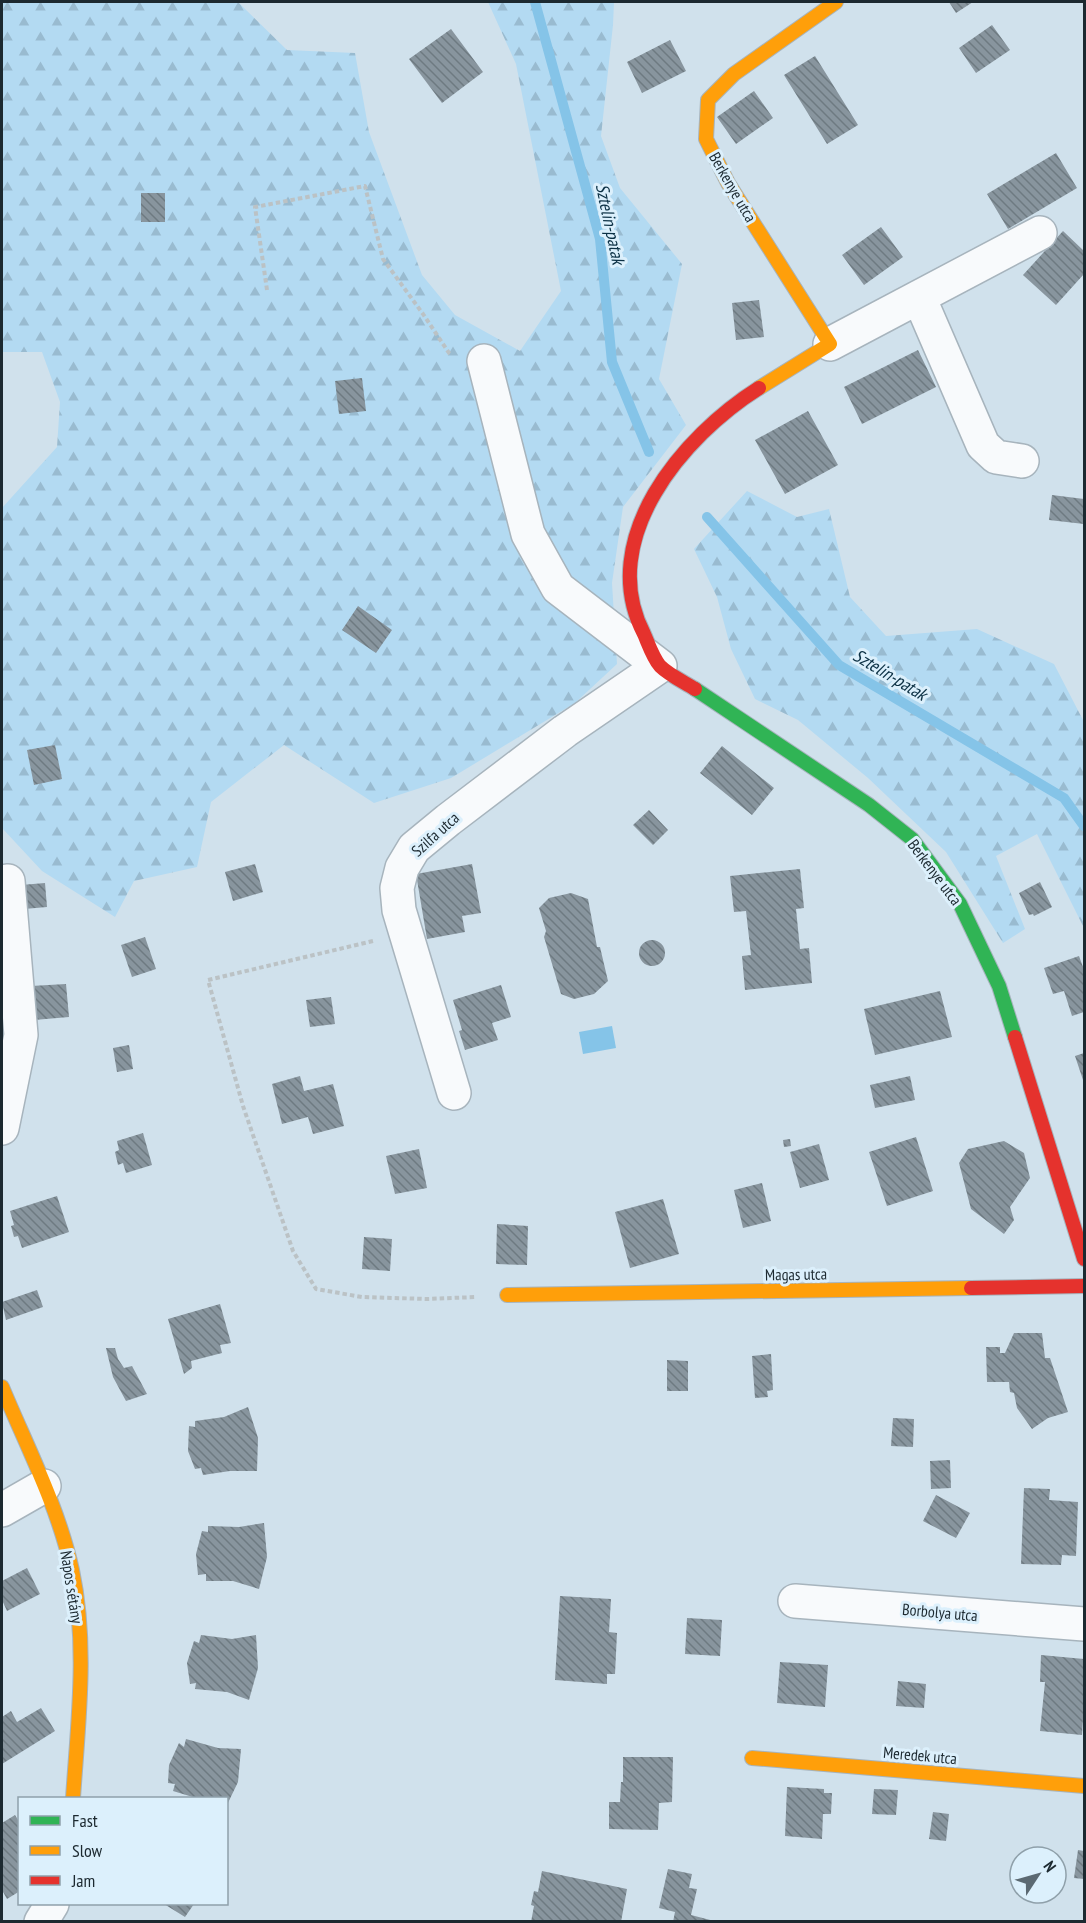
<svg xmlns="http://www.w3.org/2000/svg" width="1086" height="1923" font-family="'PT Sans Narrow',sans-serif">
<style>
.forest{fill:url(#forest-firs)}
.water{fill:#85c4e8}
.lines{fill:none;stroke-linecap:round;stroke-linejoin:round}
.stream{stroke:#85c4e8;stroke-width:10}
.building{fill:url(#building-back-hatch)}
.street-casing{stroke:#a7b4bd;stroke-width:36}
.fast-casing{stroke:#a7b4bd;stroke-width:16}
.slow-casing{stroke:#a7b4bd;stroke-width:16}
.jam-casing{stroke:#a7b4bd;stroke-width:16}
.path{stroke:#bbc2c5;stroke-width:4;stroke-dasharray:4.5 3;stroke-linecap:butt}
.street{stroke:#f8fafc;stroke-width:33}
.fast{stroke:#30b455;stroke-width:14}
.slow{stroke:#ff9f0a;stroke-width:14}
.jam{stroke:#e5322d;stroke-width:14}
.labels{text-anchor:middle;stroke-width:6;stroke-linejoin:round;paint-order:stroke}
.street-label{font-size:16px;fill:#1c2930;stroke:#dcf0fc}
.water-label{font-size:18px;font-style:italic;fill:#0c3145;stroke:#dcf0fc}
</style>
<defs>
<pattern id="forest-firs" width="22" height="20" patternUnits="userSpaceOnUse" patternTransform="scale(1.5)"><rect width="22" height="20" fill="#b3daf2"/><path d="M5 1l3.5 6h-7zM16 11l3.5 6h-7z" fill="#99bbd0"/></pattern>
<pattern id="building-back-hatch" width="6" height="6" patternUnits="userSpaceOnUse" patternTransform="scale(1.5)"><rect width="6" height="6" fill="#88959e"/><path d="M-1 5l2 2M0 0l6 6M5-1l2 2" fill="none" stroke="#6e7a81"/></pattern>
</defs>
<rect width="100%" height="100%" fill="#d0e1ec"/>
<path class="forest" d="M 2,2 L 238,2 L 287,50 L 355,53 L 369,132 L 422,275 L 455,315 L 520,351 L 561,291 L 516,64 L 488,2 L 614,2 L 613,25 L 601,136 L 620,188 L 682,264 L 659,379 L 686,425 L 623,507 L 612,583 L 617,664 L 575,703 L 451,778 L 374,803 L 284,745 L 211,802 L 197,867 L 134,881 L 115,917 L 42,871 L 2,828 L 2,508 L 57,447 L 60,402 L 42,352 L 2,352 Z
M 747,491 L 797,517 L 829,509 L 850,597 L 886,636 L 977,629 L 1054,664 L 1084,722 L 1084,928 L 1037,834 L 996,856 L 1025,929 L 1003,943 L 946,852 L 868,778 L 798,720 L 755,699 L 731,649 L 717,597 L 694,549 Z"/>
<path class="water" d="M 612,1026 L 616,1048 L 583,1054 L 579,1032 Z"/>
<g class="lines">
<path class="stream" d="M 535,2 L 600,239 L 612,362 L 649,452
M 707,517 L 839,665 L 1064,798 L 1084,826"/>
</g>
<path class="building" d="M 949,2 L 973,2 L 956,13 Z
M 992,25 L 1010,50 L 976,73 L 959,48 Z
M 451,29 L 483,72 L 442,103 L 409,59 Z
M 670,40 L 686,71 L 642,93 L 627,62 Z
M 815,56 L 858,125 L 827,144 L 784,75 Z
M 754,91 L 773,118 L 736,144 L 717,117 Z
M 1056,153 L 1077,188 L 1008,229 L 987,194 Z
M 141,193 L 165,193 L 165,222 L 141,222 Z
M 881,227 L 903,257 L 864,285 L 842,255 Z
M 1063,231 L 1084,251 L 1084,274 L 1056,305 L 1023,275 Z
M 759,300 L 764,337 L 736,340 L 732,303 Z
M 918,350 L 936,387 L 862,424 L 844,387 Z
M 362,378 L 366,411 L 339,414 L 335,381 Z
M 808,411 L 838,465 L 785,494 L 755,440 Z
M 1052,495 L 1084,499 L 1084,524 L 1049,520 Z
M 358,606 L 392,630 L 376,653 L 342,630 Z
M 55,745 L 62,779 L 34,785 L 27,750 Z
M 722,746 L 774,788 L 752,815 L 700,773 Z
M 649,810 L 668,830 L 653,845 L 633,825 Z
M 255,864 L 263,892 L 233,901 L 225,872 Z
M 472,864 L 481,913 L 462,916 L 465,932 L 427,939 L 416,874 Z
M 800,869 L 804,908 L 796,909 L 800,949 L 809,948 L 812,983 L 745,990 L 742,956 L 751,955 L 746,911 L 734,912 L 730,876 Z
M 1040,882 L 1052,907 L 1034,916 L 1033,914 L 1029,915 L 1019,893 Z
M 45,883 L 47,907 L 24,909 L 21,885 Z
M 571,893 L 588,899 L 597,947 L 600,947 L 608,981 L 594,994 L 574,999 L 561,994 L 544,937 L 546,931 L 539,908 L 549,898 Z
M 145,937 L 156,969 L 132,977 L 121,945 Z
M639 953a13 13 0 1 1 26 0a13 13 0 1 1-26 0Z
M 1079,956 L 1083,967 L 1084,966 L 1084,1012 L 1072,1016 L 1064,991 L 1053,994 L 1044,968 Z
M 66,984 L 69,1017 L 34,1020 L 31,986 Z
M 501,985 L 511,1017 L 492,1023 L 498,1040 L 465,1050 L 459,1031 L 462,1030 L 453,1000 Z
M 940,991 L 952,1037 L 875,1055 L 864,1009 Z
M 331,997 L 335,1024 L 310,1027 L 306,1000 Z
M 129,1045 L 133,1069 L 117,1072 L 113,1048 Z
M 1084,1053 L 1084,1083 L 1075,1056 Z
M 300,1076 L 304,1091 L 333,1084 L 344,1126 L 313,1134 L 308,1117 L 282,1124 L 272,1084 Z
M 910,1076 L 915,1100 L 875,1108 L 870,1085 Z
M 143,1133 L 152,1165 L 126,1173 L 123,1163 L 118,1165 L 115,1152 L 119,1150 L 117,1141 Z
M 916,1137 L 933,1191 L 887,1206 L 869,1152 Z
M 790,1139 L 791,1146 L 784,1147 L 783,1140 Z
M 1004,1141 L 1024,1153 L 1030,1178 L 1010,1207 L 1014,1220 L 1004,1234 L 971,1209 L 959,1163 L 968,1149 Z
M 819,1144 L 829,1180 L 800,1188 L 790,1152 Z
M 419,1149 L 427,1188 L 395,1194 L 386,1156 Z
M 762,1183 L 771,1221 L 743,1228 L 734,1190 Z
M 57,1196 L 69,1232 L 22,1248 L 18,1236 L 14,1237 L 11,1226 L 14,1225 L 10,1211 Z
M 663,1199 L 679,1254 L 630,1268 L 615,1212 Z
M 497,1224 L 528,1226 L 527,1265 L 496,1264 Z
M 364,1237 L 392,1239 L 390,1271 L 362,1269 Z
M 37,1290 L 43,1307 L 6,1320 L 2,1302 Z
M 220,1304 L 231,1343 L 220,1345 L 222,1353 L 191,1361 L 192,1368 L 184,1374 L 168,1319 Z
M 1014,1333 L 1042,1333 L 1045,1358 L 1050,1358 L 1068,1412 L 1048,1418 L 1032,1429 L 1017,1408 L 1014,1393 L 1010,1392 L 1009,1382 L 987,1382 L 986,1347 L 1000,1347 L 1000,1353 L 1005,1353 Z
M 106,1348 L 115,1348 L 118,1359 L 124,1368 L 132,1366 L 147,1394 L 126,1401 L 113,1377 Z
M 771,1354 L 773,1390 L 767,1391 L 768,1397 L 755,1398 L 752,1356 Z
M 667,1360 L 688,1361 L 688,1391 L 667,1391 Z
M 248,1407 L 258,1438 L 257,1471 L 230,1471 L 203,1475 L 201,1468 L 195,1469 L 188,1451 L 189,1426 L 195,1427 L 195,1421 L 224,1417 Z
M 893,1418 L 914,1419 L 913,1447 L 891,1446 Z
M 950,1460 L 951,1488 L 931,1489 L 930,1461 Z
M 1024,1488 L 1050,1489 L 1049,1500 L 1078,1502 L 1076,1556 L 1062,1555 L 1061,1565 L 1021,1564 Z
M 936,1495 L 970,1513 L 956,1538 L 923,1521 Z
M 264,1523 L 267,1557 L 259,1589 L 233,1581 L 206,1581 L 206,1574 L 198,1575 L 196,1554 L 202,1531 L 208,1532 L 208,1526 L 239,1527 Z
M 27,1568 L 40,1594 L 7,1611 L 2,1600 L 2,1581 Z
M 560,1596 L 611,1599 L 609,1632 L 617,1633 L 615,1674 L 607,1674 L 607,1684 L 555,1680 Z
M 687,1618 L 722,1620 L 720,1656 L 685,1654 Z
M 201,1635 L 232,1639 L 256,1635 L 258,1668 L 249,1700 L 227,1692 L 195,1689 L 196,1683 L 190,1684 L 187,1663 L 194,1641 L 199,1643 Z
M 1041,1655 L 1084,1659 L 1084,1704 L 1082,1735 L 1040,1731 L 1045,1682 L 1040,1682 Z
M 780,1662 L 828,1665 L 825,1707 L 777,1703 Z
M 898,1681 L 926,1684 L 924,1708 L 896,1706 Z
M 41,1708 L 55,1731 L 2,1764 L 2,1717 L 11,1711 L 17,1722 Z
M 186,1739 L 218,1748 L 241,1749 L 238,1782 L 226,1807 L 226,1798 L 196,1798 L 173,1791 L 175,1784 L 168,1783 L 169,1765 L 179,1743 L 184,1747 Z
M 623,1757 L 673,1757 L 672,1802 L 659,1803 L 658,1830 L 609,1829 L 609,1802 L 620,1802 L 621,1782 L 623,1782 Z
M 787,1787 L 824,1789 L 824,1793 L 832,1793 L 831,1814 L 823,1814 L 822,1839 L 785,1836 Z
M 874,1789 L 898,1790 L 896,1815 L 872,1814 Z
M 933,1812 L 949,1814 L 946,1841 L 929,1839 Z
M 15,1815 L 18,1820 L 20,1819 L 20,1891 L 7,1899 L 2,1890 L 2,1823 Z
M 1078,1850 L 1084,1851 L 1084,1879 L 1074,1878 Z
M 668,1869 L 692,1874 L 689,1888 L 697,1889 L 691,1915 L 718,1922 L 673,1922 L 675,1912 L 659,1908 Z
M 542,1871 L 627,1889 L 621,1922 L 531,1922 L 534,1906 L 531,1905 L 534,1891 L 538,1892 Z
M 164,1904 L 194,1904 L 185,1917 Z"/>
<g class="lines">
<defs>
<path id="street" d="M 919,297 L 983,445 L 996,457 L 1022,461
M 830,344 L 1040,233
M 454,1093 L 399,910 L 397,888 L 402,868 L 414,848 L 448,820 L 565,731 L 660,666 L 558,588 L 528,534 L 484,361
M 2,1128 L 21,1035 L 8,881
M 2,1510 L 44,1486
M 795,1601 L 1084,1624
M 41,1922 L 52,1904"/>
<path id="fast" d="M 695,689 L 869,805 L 912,839 L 960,904 L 999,986 L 1015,1037"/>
<path id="slow" d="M 759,388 L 830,344 L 728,183 L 706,139 L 708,100 L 734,74 L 836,2
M 507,1295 L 971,1288
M 2,1387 C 27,1447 58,1506 72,1570 C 88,1645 78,1723 73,1798
M 752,1758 L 1084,1786"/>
<path id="jam" d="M 695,689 C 684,682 669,675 660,666 C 653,658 648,643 644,634 C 595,539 683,436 759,388
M 1015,1037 L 1084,1259
M 971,1288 L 1084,1286"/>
</defs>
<use href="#street" class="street-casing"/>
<use href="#fast" class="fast-casing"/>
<use href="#slow" class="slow-casing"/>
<use href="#jam" class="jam-casing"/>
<path class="path" d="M 267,290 L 255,207 L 365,186 L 383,259 L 423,314 L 449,353 L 452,355
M 373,941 L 208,980 L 243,1106 L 293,1251 L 316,1289 L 362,1297 L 427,1299 L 476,1297"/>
<use href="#street" class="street"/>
<use href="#fast" class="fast"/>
<use href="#slow" class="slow"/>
<use href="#jam" class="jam"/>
</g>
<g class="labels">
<g class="street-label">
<text transform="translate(733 187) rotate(60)" y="6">Berkenye utca</text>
<text transform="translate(435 834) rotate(-42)" y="6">Szilfa utca</text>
<text transform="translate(935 872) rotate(53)" y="6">Berkenye utca</text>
<text transform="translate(796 1274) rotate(-1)" y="6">Magas utca</text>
<text transform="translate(72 1587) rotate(81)" y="6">Napos sétány</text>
<text transform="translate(940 1612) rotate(5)" y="6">Borbolya utca</text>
<text transform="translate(920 1755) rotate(5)" y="6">Meredek utca</text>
</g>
<g class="water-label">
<text transform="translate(610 224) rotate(78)" y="6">Sztelin-patak</text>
<text transform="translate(890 675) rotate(31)" y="6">Sztelin-patak</text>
</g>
</g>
<rect width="1086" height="1923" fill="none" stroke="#1c2930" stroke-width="6"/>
<rect x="18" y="1797" width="210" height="108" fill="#dcf0fc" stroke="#8fa0aa" stroke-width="1.5"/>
<rect x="30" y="1816" width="30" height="9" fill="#30b455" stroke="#8fa0aa" stroke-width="1.5"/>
<text x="72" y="1827" font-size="18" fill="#1c2930">Fast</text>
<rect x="30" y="1846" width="30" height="9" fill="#ff9f0a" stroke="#8fa0aa" stroke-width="1.5"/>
<text x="72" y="1857" font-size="18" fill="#1c2930">Slow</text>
<rect x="30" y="1876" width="30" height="9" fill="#e5322d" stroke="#8fa0aa" stroke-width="1.5"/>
<text x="72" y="1887" font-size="18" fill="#1c2930">Jam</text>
<g transform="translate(1038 1875) rotate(54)"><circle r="28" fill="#dcf0fc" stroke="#8fa0aa" stroke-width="1.5"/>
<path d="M0-4.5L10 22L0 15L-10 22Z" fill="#5b6972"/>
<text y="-9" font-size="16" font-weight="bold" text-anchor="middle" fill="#1c2930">N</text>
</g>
</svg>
